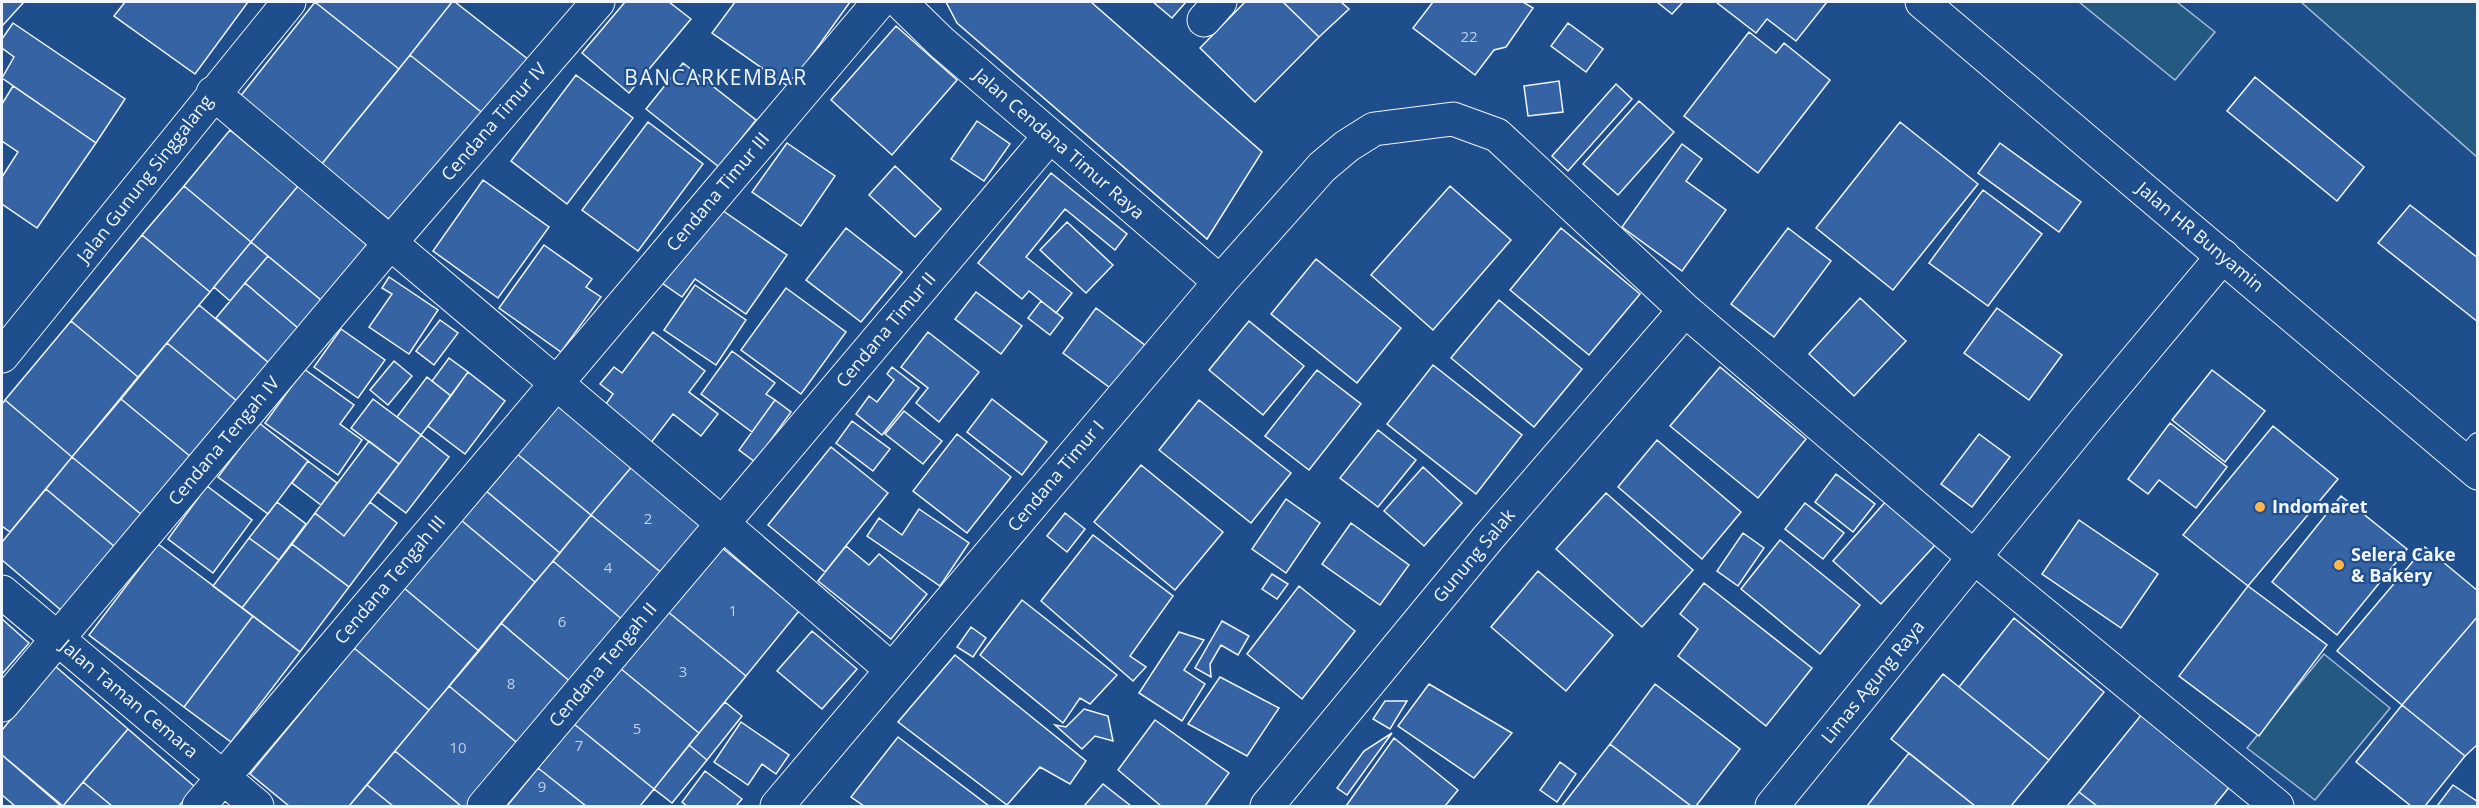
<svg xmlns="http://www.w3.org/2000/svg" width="2479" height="808" font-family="'Open Sans',sans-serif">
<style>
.green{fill:#245a82;stroke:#a8bbd7;stroke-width:1.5}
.building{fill:#3563a3;stroke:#f2f6ff;stroke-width:1.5}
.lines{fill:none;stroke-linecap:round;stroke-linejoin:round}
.service-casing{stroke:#f2f6ff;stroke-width:22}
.minor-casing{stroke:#f2f6ff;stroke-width:35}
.secondary-casing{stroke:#f2f6ff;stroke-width:35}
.service{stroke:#1f4e8c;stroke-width:20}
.minor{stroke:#1f4e8c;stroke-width:33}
.secondary{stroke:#1f4e8c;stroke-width:33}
.poi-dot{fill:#ffb74d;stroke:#1f4e8c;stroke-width:2}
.labels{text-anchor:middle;stroke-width:4.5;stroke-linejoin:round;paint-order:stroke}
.number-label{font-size:15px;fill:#c3d1e8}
.street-label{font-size:18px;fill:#f2f6ff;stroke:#1f4e8c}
.poi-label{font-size:18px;font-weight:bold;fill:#f2f6ff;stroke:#1f4e8c;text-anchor:start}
.quarter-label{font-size:21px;letter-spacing:1.5px;fill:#f2f6ff;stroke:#1f4e8c}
</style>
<rect width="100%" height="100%" fill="#1f4e8c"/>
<path class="green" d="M 2079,2 L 2177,2 L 2215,32 L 2175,80 Z
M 2301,2 L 2477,2 L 2477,157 Z
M 2324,654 L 2390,708 L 2315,800 L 2247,748 Z"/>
<path class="building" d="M 2,2 L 24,2 L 3,25 L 2,23 Z
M 125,2 L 248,2 L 195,74 L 114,16 Z
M 315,2 L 399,69 L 321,165 L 239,98 Z
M 315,2 L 452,2 L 399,69 Z
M 452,2 L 455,2 L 529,60 L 485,115 L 410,55 Z
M 625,2 L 669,2 L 691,19 L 629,93 L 582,53 Z
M 735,2 L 850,2 L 789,87 L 712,33 Z
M 946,2 L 1091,2 L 1262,152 L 1207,239 L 957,23 Z
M 1153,2 L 1186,2 L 1172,18 Z
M 1245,2 L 1283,2 L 1319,37 L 1255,102 L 1200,48 Z
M 1283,2 L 1341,2 L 1349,9 L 1319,37 Z
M 1433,2 L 1523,2 L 1533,8 L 1506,47 L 1494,50 L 1475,75 L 1413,28 Z
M 1657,2 L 1683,2 L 1672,14 Z
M 1716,2 L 1827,2 L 1796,41 L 1767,19 L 1756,33 Z
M 13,23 L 125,99 L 96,143 L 2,78 L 14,57 L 2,48 L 2,39 Z
M 1568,23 L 1603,49 L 1586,72 L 1551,46 Z
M 896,26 L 957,80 L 892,155 L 831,100 Z
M 1749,32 L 1776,53 L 1784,43 L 1830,80 L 1758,173 L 1684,116 Z
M 410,55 L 485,115 L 396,225 L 321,165 Z
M 683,63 L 756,120 L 719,167 L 646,109 Z
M 576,75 L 633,118 L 567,204 L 511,161 Z
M 2255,77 L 2364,167 L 2337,201 L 2227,111 Z
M 1559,81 L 1563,112 L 1528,116 L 1524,86 Z
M 1616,84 L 1632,99 L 1568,171 L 1552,156 Z
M 13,86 L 96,143 L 37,228 L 2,204 L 2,177 L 18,152 L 2,141 L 2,104 Z
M 1639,101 L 1674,132 L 1618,195 L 1583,164 Z
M 977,121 L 1010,144 L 984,181 L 951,159 Z
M 648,122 L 703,164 L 638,251 L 582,210 Z
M 1900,122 L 1978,184 L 1893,290 L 1816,228 Z
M 230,130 L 298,186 L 251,242 L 184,186 Z
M 787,143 L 835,176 L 801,226 L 752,192 Z
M 2000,143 L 2081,202 L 2059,232 L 1978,173 Z
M 1682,144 L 1702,159 L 1686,181 L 1726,210 L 1682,271 L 1622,227 Z
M 895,166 L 941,209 L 915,237 L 869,195 Z
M 1051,173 L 1127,234 L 1115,250 L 1065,209 L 1026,257 L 1072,293 L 1056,313 L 1029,291 L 1022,299 L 978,263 Z
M 483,180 L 549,227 L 498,298 L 433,251 Z
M 184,186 L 251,242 L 210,292 L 142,235 Z
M 298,186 L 367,245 L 321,300 L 251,242 Z
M 1450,186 L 1511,240 L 1433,330 L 1371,275 Z
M 1983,190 L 2042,234 L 1988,306 L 1929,263 Z
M 2410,205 L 2478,258 L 2478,322 L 2378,243 Z
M 716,206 L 787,255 L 746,314 L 695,279 L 682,297 L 662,283 Z
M 1067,222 L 1113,265 L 1086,293 L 1040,250 Z
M 846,228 L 902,272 L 861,322 L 806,280 Z
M 1561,228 L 1640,294 L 1589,355 L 1510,290 Z
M 1788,228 L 1831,261 L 1774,337 L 1731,304 Z
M 142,235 L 210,292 L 138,377 L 71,321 Z
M 251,242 L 268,256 L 230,301 L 214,287 Z
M 544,245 L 592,279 L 586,287 L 601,297 L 561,352 L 499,308 Z
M 268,256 L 321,300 L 298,328 L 245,283 Z
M 1316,259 L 1401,328 L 1357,383 L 1271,314 Z
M 389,277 L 438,310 L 409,354 L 369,327 L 392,294 L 382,288 Z
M 245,283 L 298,328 L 269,363 L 216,318 Z
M 695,285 L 746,320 L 716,365 L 664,330 Z
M 786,288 L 846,332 L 801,394 L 741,350 Z
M 976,292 L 1022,326 L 1001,354 L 955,319 Z
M 1860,298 L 1906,341 L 1854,396 L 1809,354 Z
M 1499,300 L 1582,369 L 1534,427 L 1451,358 Z
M 1041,301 L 1063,318 L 1050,335 L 1028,318 Z
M 199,305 L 269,363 L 237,401 L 167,343 Z
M 1096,308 L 1146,346 L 1113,390 L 1063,353 Z
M 1997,308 L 2062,355 L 2029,400 L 1964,353 Z
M 440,320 L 458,333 L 434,365 L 416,351 Z
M 71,321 L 138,377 L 72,457 L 5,400 Z
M 1249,321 L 1304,366 L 1263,415 L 1209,370 Z
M 341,329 L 385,360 L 358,398 L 314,367 Z
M 653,332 L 705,371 L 689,392 L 718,414 L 701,436 L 673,414 L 650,444 L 603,408 L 613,394 L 600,384 L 614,367 L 622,373 Z
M 928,332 L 979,372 L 939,422 L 916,403 L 928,388 L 901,367 Z
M 167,343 L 237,401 L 191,457 L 121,399 Z
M 732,351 L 775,383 L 766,394 L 775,400 L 752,432 L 701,394 Z
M 449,358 L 468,372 L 451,396 L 432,381 Z
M 394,361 L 412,376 L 388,405 L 370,390 Z
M 1433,365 L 1522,435 L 1476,494 L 1387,424 Z
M 892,367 L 919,388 L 882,435 L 856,414 L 869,396 L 877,402 L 894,380 L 887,374 Z
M 1720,367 L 1806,439 L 1758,498 L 1670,426 Z
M 304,369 L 354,405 L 340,424 L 362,440 L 338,475 L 265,423 Z
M 1317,370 L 1361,404 L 1309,470 L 1265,436 Z
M 2212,370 L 2265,411 L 2225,462 L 2172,420 Z
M 468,372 L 505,401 L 465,454 L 428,426 Z
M 427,377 L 451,396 L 421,435 L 397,417 Z
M 121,399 L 191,457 L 142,515 L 72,457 Z
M 373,399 L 421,435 L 399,464 L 351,428 Z
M 992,399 L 1047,442 L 1022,475 L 967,432 Z
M 5,400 L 72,457 L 10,532 L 2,526 L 2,404 Z
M 775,400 L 791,412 L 755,462 L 739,450 Z
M 1199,400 L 1291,473 L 1251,523 L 1159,450 Z
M 559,402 L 634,464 L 591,515 L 516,453 Z
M 904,411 L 942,441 L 923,464 L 885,434 Z
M 852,421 L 890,449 L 873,471 L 836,443 Z
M 259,423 L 308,461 L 268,514 L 218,477 Z
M 2170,423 L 2227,467 L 2196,508 L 2159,480 L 2148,494 L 2128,479 Z
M 2273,426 L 2338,479 L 2248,586 L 2183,535 Z
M 1378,430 L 1416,460 L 1378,507 L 1340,478 Z
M 957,434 L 1011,477 L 967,533 L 913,491 Z
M 1979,434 L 2010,457 L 1972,507 L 1941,484 Z
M 421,435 L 449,457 L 406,513 L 378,492 Z
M 1657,440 L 1741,512 L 1702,559 L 1618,487 Z
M 369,441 L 399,464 L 344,536 L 315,513 Z
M 831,447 L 888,493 L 825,572 L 768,525 Z
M 516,453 L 591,515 L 560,553 L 485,490 Z
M 72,457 L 142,515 L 115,547 L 46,489 Z
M 308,461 L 337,483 L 321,505 L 292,483 Z
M 634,464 L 705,524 L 663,574 L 591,515 Z
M 1141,465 L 1223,532 L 1175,590 L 1094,522 Z
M 1423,467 L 1462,503 L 1424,546 L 1384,511 Z
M 1836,474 L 1875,504 L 1853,532 L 1815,502 Z
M 207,486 L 252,520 L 213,573 L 168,539 Z
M 46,489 L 115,547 L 62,611 L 2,560 L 2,542 Z
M 485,490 L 560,553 L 535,582 L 461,520 Z
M 1606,493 L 1693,570 L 1642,627 L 1556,549 Z
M 2341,496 L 2407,549 L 2337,635 L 2272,582 Z
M 1286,499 L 1320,523 L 1286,573 L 1252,549 Z
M 1887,500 L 1936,544 L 1881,604 L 1833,561 Z
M 277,502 L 306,524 L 279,560 L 249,538 Z
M 370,502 L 397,523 L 349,587 L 292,544 L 315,513 L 344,536 Z
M 1805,503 L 1844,533 L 1823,559 L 1785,529 Z
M 919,509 L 969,543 L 940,586 L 867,536 L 879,518 L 902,535 Z
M 1065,513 L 1085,529 L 1067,552 L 1047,536 Z
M 591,515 L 663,574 L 624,621 L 553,561 Z
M 461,520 L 535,582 L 479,651 L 404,588 Z
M 2079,520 L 2158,574 L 2121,628 L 2042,574 Z
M 1351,523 L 1409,565 L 1380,605 L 1322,564 Z
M 1743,533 L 1764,548 L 1738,586 L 1717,571 Z
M 1093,535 L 1173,596 L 1130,656 L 1146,667 L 1133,681 L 1041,601 Z
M 249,538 L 279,560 L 242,608 L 213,586 Z
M 1780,540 L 1860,605 L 1820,654 L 1741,589 Z
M 158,544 L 253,616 L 184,707 L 89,635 Z
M 292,544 L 349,587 L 300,652 L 242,608 Z
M 720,546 L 799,611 L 746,676 L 667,611 Z
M 846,546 L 869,565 L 879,554 L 927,594 L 891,639 L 818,581 Z
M 2425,547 L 2478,591 L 2478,616 L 2402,705 L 2337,651 Z
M 553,561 L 624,621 L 572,683 L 501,623 Z
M 1538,571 L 1613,635 L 1566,691 L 1491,627 Z
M 1272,574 L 1288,584 L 1277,599 L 1262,589 Z
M 1704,583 L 1812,668 L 1766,726 L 1678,656 L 1698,629 L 1680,614 Z
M 1299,586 L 1355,631 L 1302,699 L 1247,654 Z
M 2248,586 L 2327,645 L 2259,736 L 2179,676 Z
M 404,588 L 479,651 L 429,710 L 354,648 Z
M 1022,600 L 1117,675 L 1090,704 L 1080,698 L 1063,723 L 980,655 Z
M 667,611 L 746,676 L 699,733 L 620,668 Z
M 253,616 L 300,652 L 231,742 L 184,707 Z
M 2478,616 L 2478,744 L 2465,756 L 2402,705 Z
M 2014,618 L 2104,692 L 2049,760 L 1959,687 Z
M 2,619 L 29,643 L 2,674 Z
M 1222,621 L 1249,636 L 1238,655 L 1221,645 L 1210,664 L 1211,677 L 1195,668 Z
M 501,623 L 572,683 L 521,746 L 449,686 Z
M 971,627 L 986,638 L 973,657 L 957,647 Z
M 812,631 L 857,669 L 822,709 L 777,671 Z
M 1179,632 L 1204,640 L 1184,670 L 1205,684 L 1182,721 L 1139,693 Z
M 354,648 L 429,710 L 349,806 L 289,806 L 250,774 Z
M 955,655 L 1086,761 L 1070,784 L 1040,767 L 1007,805 L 898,722 Z
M 55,666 L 128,729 L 63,806 L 2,755 L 2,730 Z
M 620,668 L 699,733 L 654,789 L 574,724 Z
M 1943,674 L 2049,760 L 2011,806 L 1975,806 L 1891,739 Z
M 1220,677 L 1279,708 L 1247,756 L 1188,724 Z
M 1429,684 L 1512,733 L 1474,778 L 1398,726 Z
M 1655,684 L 1740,749 L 1696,806 L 1691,806 L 1610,744 Z
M 449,686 L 521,746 L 470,806 L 461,806 L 395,751 Z
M 1385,701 L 1407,701 L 1390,729 L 1373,719 Z
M 725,702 L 742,716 L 707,760 L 689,745 Z
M 2402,705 L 2465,756 L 2425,806 L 2411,806 L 2356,762 Z
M 1084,709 L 1108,716 L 1113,741 L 1095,736 L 1082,749 L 1055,725 L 1066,727 Z
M 2142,714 L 2231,785 L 2214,806 L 2097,806 L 2079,792 Z
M 1155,720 L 1229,773 L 1205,806 L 1161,806 L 1118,770 Z
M 741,722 L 789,755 L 776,774 L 762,764 L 748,785 L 714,762 Z
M 574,724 L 654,789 L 640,806 L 586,806 L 538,768 Z
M 128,729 L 195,787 L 179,806 L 112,806 L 83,782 Z
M 1392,733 L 1347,795 L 1337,788 L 1364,751 Z
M 898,737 L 989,806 L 864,806 L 851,797 Z
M 1394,738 L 1458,790 L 1445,806 L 1346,806 Z
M 1610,744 L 1691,806 L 1562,806 Z
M 689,745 L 707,760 L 672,803 L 654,789 Z
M 395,751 L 461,806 L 393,806 L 367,785 Z
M 1909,753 L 1975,806 L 1867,806 Z
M 2,755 L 61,806 L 15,806 L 2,795 Z
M 1560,762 L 1576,774 L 1557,802 L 1540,790 Z
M 538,768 L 586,806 L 507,806 Z
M 705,771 L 742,799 L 736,806 L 687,806 L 682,802 Z
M 83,782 L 112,806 L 63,806 Z
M 1103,784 L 1131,806 L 1084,806 Z
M 367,785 L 393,806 L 349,806 Z
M 2453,785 L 2478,802 L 2478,806 L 2437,806 Z
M 2079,792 L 2097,806 L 2067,806 Z"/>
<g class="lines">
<defs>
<path id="service" d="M 2462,461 L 2478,443"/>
<path id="minor" d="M 900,2 L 941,42 L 1220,282
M 1204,20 L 1220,2
M 213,93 L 723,524 L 892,670
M 2,356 L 289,2
M 2,592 L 257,806
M 2,705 L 390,243 L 598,2
M 199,806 L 879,2
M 484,806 L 1049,137
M 777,806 L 1220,282 L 1322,167 L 1347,146 L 1374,129 L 1453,119 L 1497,135 L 1685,310 L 1974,557 L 2277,806
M 1267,806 L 1488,538 L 1685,310
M 1772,806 L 2084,422 L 2223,256"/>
<path id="secondary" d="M 1922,2 L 2478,473"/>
</defs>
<use href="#service" class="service-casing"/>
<use href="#minor" class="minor-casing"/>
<use href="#secondary" class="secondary-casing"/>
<use href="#service" class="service"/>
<use href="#minor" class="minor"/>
<use href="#secondary" class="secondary"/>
</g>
<g class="poi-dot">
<circle cx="2260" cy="507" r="6"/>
<circle cx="2339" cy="565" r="6"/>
</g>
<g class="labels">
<g class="number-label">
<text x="1469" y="42">22</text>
<text x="648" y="524">2</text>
<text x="608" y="573">4</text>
<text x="733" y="616">1</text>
<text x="562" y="627">6</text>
<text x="683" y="677">3</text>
<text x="511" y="689">8</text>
<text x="637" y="734">5</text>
<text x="579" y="751">7</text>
<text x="458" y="753">10</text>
<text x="542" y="792">9</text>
</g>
<g class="street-label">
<text transform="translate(494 122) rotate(-49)" y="6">Cendana Timur IV</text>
<text transform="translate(1059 144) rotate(41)" y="6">Jalan Cendana Timur Raya</text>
<text transform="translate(145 179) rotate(-52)" y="6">Jalan Gunung Singgalang</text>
<text transform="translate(718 192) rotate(-50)" y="6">Cendana Timur III</text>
<text transform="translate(2200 237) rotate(40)" y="6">Jalan HR Bunyamin</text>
<text transform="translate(886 330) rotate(-50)" y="6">Cendana Timur II</text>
<text transform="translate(224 441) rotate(-50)" y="6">Cendana Tengah IV</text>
<text transform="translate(1056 476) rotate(-50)" y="6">Cendana Timur I</text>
<text transform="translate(1474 556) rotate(-50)" y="6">Gunung Salak</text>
<text transform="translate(390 580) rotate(-50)" y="6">Cendana Tengah III</text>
<text transform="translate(603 665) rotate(-50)" y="6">Cendana Tengah II</text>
<text transform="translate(1873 682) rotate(-51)" y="6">Limas Agung Raya</text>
<text transform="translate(129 699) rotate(40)" y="6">Jalan Taman Cemara</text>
</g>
<g class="poi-label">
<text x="2272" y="513">Indomaret</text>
<text x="2351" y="561">Selera Cake<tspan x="2351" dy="21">&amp; Bakery</tspan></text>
</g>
<g class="quarter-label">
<text x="716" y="85">BANCARKEMBAR</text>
</g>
</g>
<rect width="2479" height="808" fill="none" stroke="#f2f6ff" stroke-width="6"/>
</svg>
